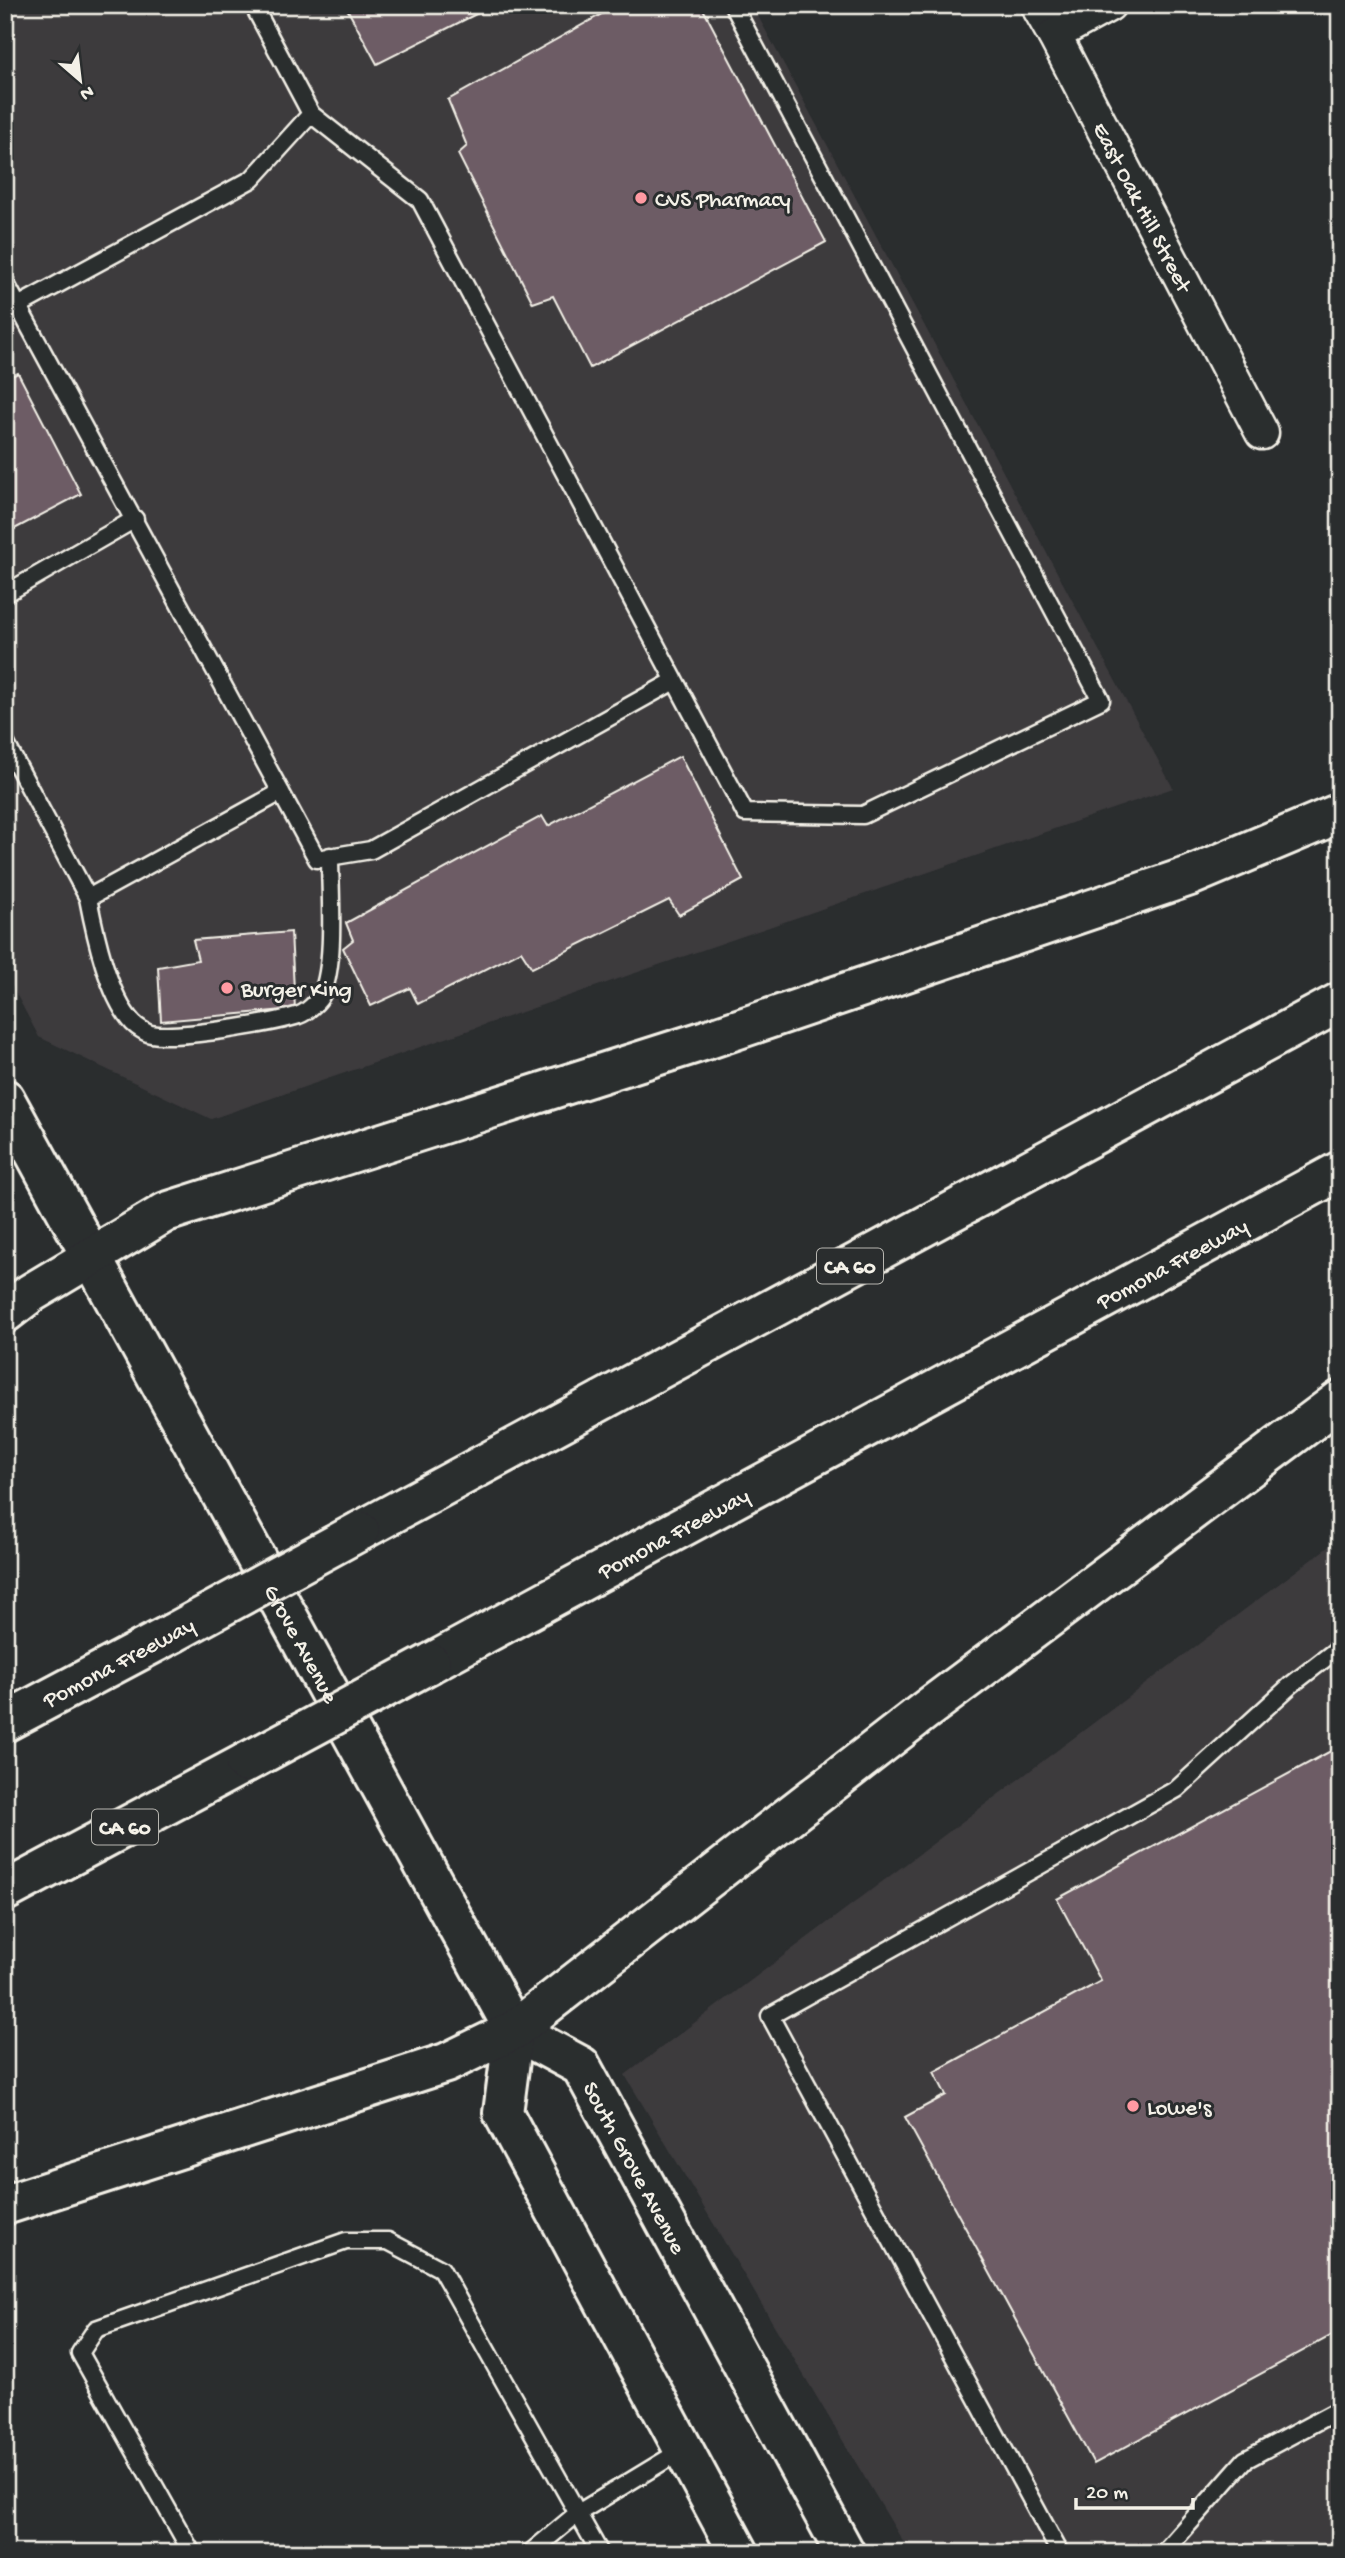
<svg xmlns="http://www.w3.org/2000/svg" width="1345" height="2558" font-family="'Gochi Hand',sans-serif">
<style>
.built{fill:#3e3b3e}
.building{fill:#6d5c65;stroke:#f4f1e8;stroke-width:2}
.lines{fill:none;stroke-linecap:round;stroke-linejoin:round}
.lane-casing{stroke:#f4f1e8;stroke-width:21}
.street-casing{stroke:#f4f1e8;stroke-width:37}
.secondary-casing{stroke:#f4f1e8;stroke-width:44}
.highway-casing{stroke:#f4f1e8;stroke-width:44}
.lane{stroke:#2a2d2e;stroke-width:16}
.street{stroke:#2a2d2e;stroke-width:32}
.secondary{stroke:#2a2d2e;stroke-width:38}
.highway{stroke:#2a2d2e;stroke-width:38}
.highway-bridge-casing{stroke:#f4f1e8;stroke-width:44;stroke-linecap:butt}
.highway-bridge{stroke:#2a2d2e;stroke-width:38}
.poi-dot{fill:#ff9aa2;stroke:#2a2d2e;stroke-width:2.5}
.labels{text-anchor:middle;stroke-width:6;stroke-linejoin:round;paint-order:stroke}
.shield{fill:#2a2d2e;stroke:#b7b6b0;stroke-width:2}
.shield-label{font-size:21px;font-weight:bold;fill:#f4f1e8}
.poi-label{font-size:23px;fill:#f4f1e8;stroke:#2a2d2e;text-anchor:start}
.street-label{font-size:23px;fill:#f4f1e8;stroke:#2a2d2e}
</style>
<rect width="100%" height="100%" fill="#2a2d2e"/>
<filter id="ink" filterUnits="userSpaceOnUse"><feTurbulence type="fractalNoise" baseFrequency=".0143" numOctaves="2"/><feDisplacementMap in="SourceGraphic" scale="14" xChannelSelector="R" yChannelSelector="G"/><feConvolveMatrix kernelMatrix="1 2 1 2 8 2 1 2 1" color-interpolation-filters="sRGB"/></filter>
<g filter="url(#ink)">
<path class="built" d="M 5,5 L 752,5 L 1173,788 L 211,1119 L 39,1037 L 5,973 Z
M 1340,1538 L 1340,2553 L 914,2553 L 905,2545 L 625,2075 Z"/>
<path class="building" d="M 345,5 L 481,5 L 484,10 L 377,64 Z
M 618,5 L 701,5 L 826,242 L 590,368 L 553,296 L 533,303 L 458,154 L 467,146 L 448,100 Z
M 18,373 L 81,494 L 5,534 L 5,379 Z
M 680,756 L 743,880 L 679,915 L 669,900 L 532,968 L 521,951 L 418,1004 L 410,988 L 371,1006 L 343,948 L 353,940 L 346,923 L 542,816 L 548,826 Z
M 291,932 L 295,1009 L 161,1021 L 158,967 L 198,960 L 193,940 Z
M 1340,1746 L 1340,2331 L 1094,2464 L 905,2117 L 946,2095 L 934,2072 L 1101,1981 L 1057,1899 Z"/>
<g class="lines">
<defs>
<path id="lane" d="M 253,5 L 311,114 L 420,200 L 745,813 L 863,815 L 1101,700 L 733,5
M 311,114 L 252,179 L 18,306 L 317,859 L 371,850 L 674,681
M 5,282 L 18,306 L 5,313
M 5,594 L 135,519
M 5,742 L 88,898 L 281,792
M 88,898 C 95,934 108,996 133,1023 C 137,1027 146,1033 151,1034 C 178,1039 271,1024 299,1015 C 306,1013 319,1001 322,994 C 336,961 330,894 330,856
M 192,2553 L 80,2353 L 96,2329 L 346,2241 L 388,2241 L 441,2269 L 600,2553
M 530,2553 L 578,2513 L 682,2450
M 1060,2553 L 770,2016 L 1177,1789 L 1291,1685 L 1340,1647
M 1163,2553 L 1245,2460 L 1340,2409"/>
<g id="street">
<path d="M 1037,5 L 1054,35"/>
<path id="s1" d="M 1109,5 L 1054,35 L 1262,433"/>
</g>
<g id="secondary">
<path id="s2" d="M 5,1099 L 514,2030"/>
<path id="s3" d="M 514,2030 L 581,2066 L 845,2553"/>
<path d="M 514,2030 L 503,2113 L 739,2553"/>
</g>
<g id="highway">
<path d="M 5,1313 L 31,1293 L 166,1212 L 700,1042 L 1190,876 L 1340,813"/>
<path d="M 360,1531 L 1340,1002"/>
<path id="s4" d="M 431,1663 L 1340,1171"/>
<path d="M 5,1722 L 173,1633"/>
<path d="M 5,1891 L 245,1763"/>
<path d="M 5,2205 L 446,2063 L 514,2030 L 923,1712 L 1340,1400"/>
</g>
</defs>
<use href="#lane" class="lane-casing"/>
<use href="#street" class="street-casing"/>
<use href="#secondary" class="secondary-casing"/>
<use href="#highway" class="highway-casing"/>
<use href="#lane" class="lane"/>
<use href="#street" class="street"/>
<use href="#secondary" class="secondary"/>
<use href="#highway" class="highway"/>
<defs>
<path id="highway-bridge" d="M 173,1633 L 360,1531
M 245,1763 L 431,1663"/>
</defs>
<use href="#highway-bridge" class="highway-bridge-casing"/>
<use href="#highway-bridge" class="highway-bridge"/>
</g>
</g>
<g class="poi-dot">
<circle cx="641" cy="198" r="7"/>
<circle cx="227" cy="988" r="7"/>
<circle cx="1133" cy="2106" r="7"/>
</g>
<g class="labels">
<g class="shield">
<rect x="817" y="1248.5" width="66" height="35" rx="5"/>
<rect x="92" y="1809.5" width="66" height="35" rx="5"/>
</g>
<g class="shield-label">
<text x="850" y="1273">CA 60</text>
<text x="125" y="1834">CA 60</text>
</g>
<g class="poi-label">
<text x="655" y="206">CVS Pharmacy</text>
<text x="241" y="996">Burger King</text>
<text x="1147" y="2114">Lowe's</text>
</g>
<g class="street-label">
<text dy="8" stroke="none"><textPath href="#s1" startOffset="256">East Oak Hill Street</textPath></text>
<text dy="8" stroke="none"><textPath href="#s4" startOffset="842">Pomona Freeway</textPath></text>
<text dy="8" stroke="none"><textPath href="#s4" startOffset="275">Pomona Freeway</textPath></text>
<text dy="8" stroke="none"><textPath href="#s2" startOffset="620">Grove Avenue</textPath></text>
<text transform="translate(118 1661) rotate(-28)" y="8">Pomona Freeway</text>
<text dy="8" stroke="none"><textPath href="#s3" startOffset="191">South Grove Avenue</textPath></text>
</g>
</g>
<rect width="1345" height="2558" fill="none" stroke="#2a2d2e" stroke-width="28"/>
<rect x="14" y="14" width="1317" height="2530" fill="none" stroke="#f4f1e8" stroke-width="2.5" filter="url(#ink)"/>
<g transform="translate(80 80) rotate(152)" stroke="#2a2d2e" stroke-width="5" paint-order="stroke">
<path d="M0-5L12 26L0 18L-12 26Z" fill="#f4f1e8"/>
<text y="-10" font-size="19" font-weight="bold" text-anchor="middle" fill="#f4f1e8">N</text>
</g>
<path d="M1076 2498v10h117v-10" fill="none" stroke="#f4f1e8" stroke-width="3.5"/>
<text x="1086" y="2498" font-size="21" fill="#f4f1e8" stroke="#2a2d2e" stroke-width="5" paint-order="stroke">20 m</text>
</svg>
